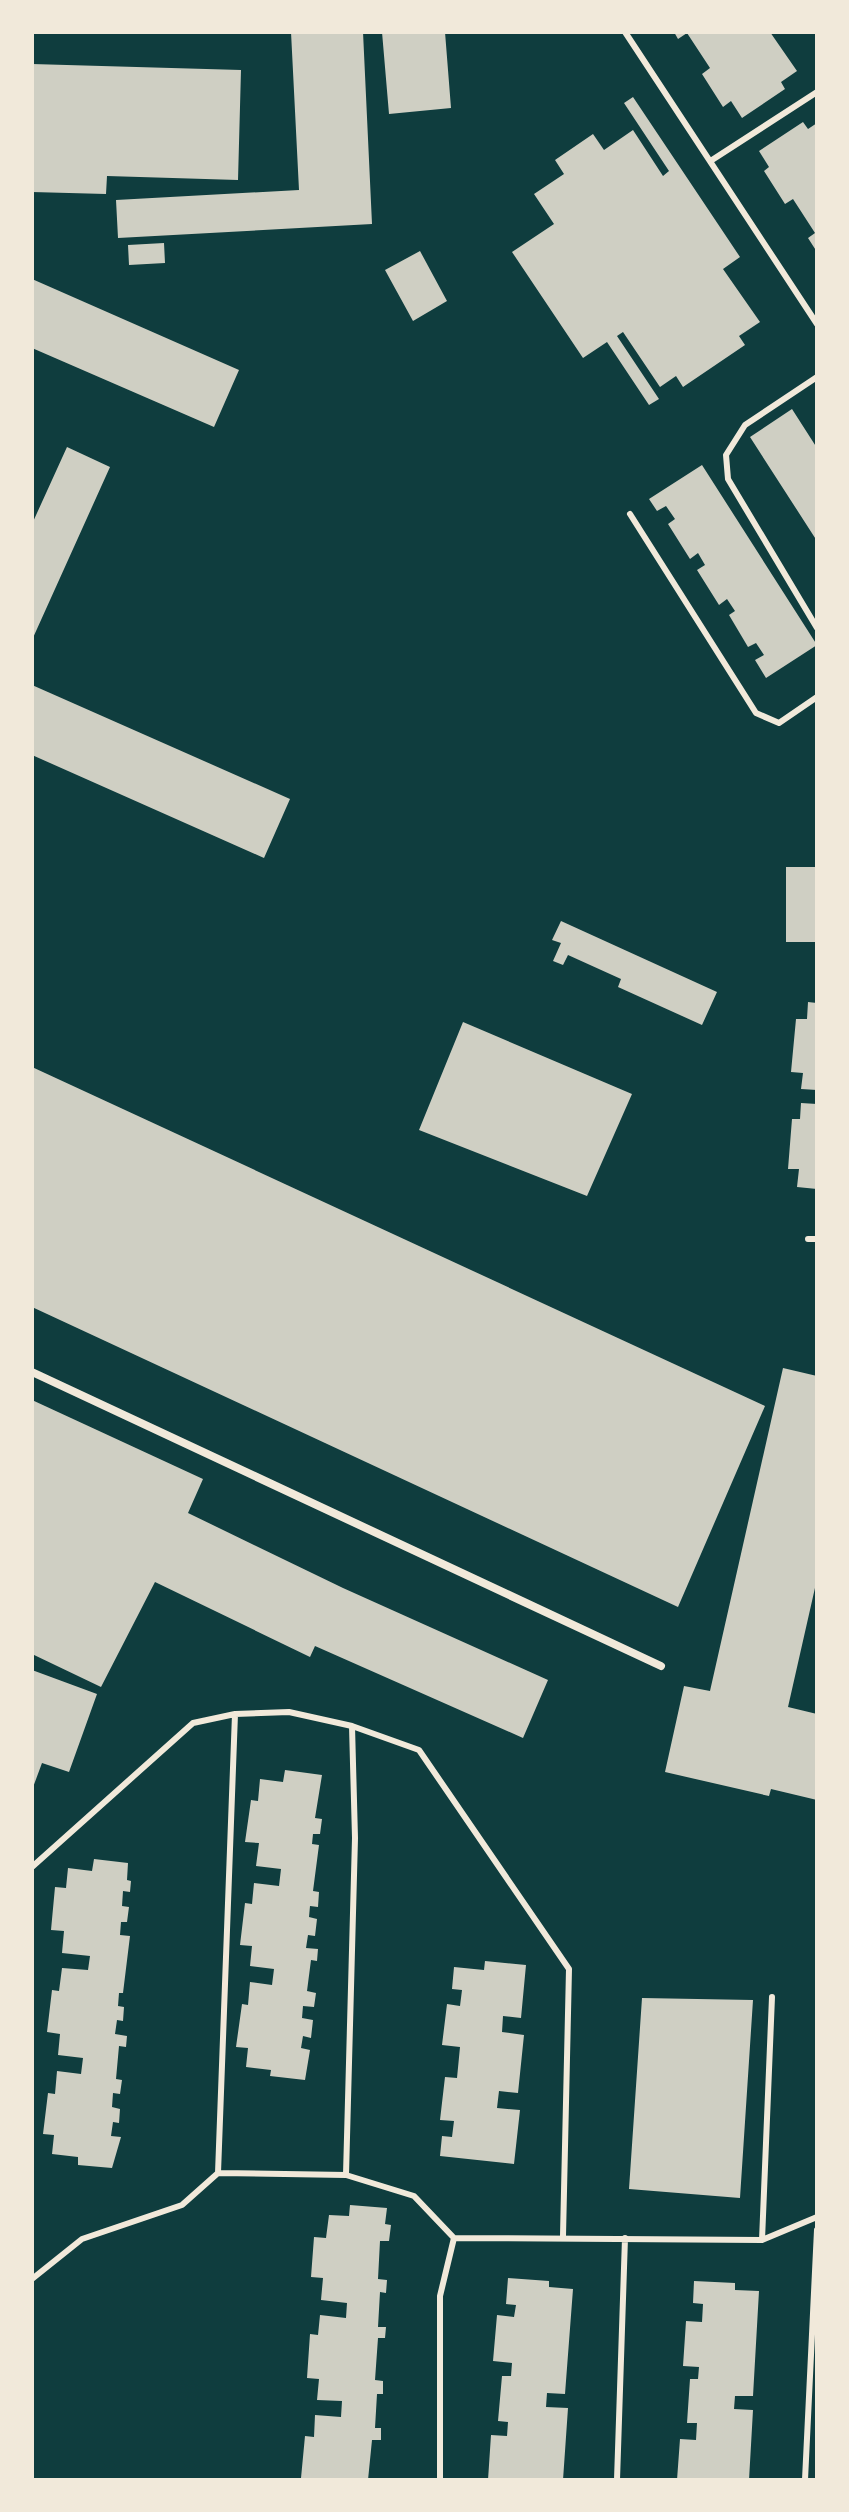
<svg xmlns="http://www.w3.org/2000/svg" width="849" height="2512" font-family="Lora,serif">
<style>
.building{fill:#cfcfc3}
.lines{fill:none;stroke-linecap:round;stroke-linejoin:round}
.service{stroke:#f1e9da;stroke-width:6}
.minor{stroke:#f1e9da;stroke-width:8}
</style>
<rect width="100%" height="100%" fill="#0f3d3e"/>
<path class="building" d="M 291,32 L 363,32 L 372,224 L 118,238 L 116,200 L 299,190 Z
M 382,32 L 445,32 L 451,108 L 389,114 Z
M 674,32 L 770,32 L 797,71 L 781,82 L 785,89 L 742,118 L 731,101 L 723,107 L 702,74 L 710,68 L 687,33 L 678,39 Z
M 32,64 L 241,70 L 238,180 L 107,176 L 106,194 L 32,192 Z
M 633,97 L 740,257 L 723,269 L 760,322 L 739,336 L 745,345 L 683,387 L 676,376 L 660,387 L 623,332 L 617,336 L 659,399 L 649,405 L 607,342 L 583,358 L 512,252 L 554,224 L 534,194 L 564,174 L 555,160 L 593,134 L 604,150 L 633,130 L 663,176 L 669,171 L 624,103 Z
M 803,122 L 808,129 L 817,123 L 817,252 L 808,238 L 815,233 L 793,199 L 785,204 L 764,171 L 769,167 L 759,151 Z
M 164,243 L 165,263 L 129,265 L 128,245 Z
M 420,251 L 447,301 L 413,321 L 385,270 Z
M 32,279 L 239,370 L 214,427 L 32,348 Z
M 792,409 L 817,448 L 817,541 L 750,437 Z
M 67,447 L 110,467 L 32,640 L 32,524 Z
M 702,465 L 817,645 L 766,678 L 755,660 L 764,655 L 756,643 L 748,647 L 729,615 L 735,611 L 727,599 L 719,605 L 697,570 L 705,565 L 698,553 L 690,559 L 668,524 L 675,519 L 666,506 L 657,511 L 649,499 Z
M 32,685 L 290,799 L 264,858 L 32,755 Z
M 786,867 L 817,867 L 817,942 L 786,942 Z
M 561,921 L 717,992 L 702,1025 L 618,987 L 621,979 L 568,955 L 563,965 L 553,961 L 561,943 L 552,940 Z
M 808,1002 L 817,1003 L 817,1090 L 801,1089 L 803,1073 L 791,1072 L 796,1019 L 807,1019 Z
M 463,1022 L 632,1094 L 587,1196 L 419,1130 Z
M 32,1067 L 765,1406 L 678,1607 L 32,1307 Z
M 801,1103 L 817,1104 L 817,1189 L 797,1187 L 799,1169 L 788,1169 L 792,1119 L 800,1119 Z
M 783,1368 L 817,1376 L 817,1579 L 788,1707 L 817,1714 L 817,1800 L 771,1789 L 769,1796 L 665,1772 L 684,1686 L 710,1691 Z
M 32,1400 L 203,1479 L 188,1513 L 343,1588 L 548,1680 L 523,1738 L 315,1646 L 310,1657 L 155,1582 L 101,1687 L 32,1654 Z
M 32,1670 L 97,1694 L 69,1772 L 42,1763 L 32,1790 Z
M 285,1770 L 322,1775 L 315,1818 L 322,1819 L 320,1834 L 313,1834 L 312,1844 L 319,1845 L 313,1891 L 319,1892 L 318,1907 L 310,1906 L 309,1917 L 317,1919 L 315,1936 L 308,1935 L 306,1948 L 318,1949 L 317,1961 L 311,1960 L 307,1991 L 316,1993 L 314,2007 L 303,2006 L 302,2018 L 313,2020 L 311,2038 L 303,2036 L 301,2048 L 310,2050 L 305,2080 L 270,2076 L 271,2070 L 246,2067 L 248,2048 L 236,2047 L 242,2004 L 248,2005 L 250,1982 L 272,1985 L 274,1969 L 250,1966 L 252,1946 L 240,1945 L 245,1903 L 252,1904 L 254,1883 L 279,1886 L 281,1869 L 256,1866 L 259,1843 L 245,1842 L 251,1800 L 258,1801 L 260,1779 L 283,1782 Z
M 94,1859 L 128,1863 L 127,1880 L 131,1881 L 130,1892 L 123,1891 L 122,1906 L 129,1907 L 127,1922 L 121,1922 L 120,1935 L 130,1936 L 123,1993 L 119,1993 L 118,2006 L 124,2007 L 123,2021 L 117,2020 L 115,2034 L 127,2036 L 126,2047 L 119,2046 L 116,2079 L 122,2080 L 120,2094 L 113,2093 L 112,2107 L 120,2109 L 119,2123 L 113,2122 L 111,2136 L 121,2137 L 112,2168 L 78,2165 L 78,2157 L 52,2154 L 54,2135 L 43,2134 L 48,2093 L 55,2094 L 57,2071 L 81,2074 L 83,2058 L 58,2055 L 60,2034 L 47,2032 L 52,1990 L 59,1991 L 62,1968 L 88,1970 L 90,1956 L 62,1953 L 64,1931 L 51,1930 L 55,1887 L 66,1888 L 68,1868 L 92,1871 Z
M 485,1961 L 526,1965 L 521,2018 L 503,2016 L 502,2032 L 524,2035 L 518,2093 L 499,2091 L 497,2108 L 520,2110 L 514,2164 L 440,2156 L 442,2136 L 452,2137 L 454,2121 L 440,2120 L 445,2077 L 457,2078 L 460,2047 L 442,2045 L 447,2004 L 460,2006 L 462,1990 L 452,1989 L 454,1967 L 484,1970 Z
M 642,1998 L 753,2000 L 740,2198 L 629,2189 Z
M 350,2205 L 387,2208 L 385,2224 L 391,2225 L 389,2241 L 380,2241 L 378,2279 L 387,2280 L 386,2293 L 380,2292 L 378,2327 L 386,2327 L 385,2338 L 378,2338 L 375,2380 L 383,2381 L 383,2394 L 377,2394 L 375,2428 L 381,2428 L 381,2440 L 372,2440 L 368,2480 L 301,2478 L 305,2436 L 314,2437 L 315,2415 L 341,2417 L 342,2401 L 317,2400 L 319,2379 L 307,2378 L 310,2334 L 318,2335 L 320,2315 L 346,2318 L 347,2303 L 321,2300 L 323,2278 L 311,2277 L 314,2237 L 326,2238 L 329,2215 L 349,2216 Z
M 508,2278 L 549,2281 L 549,2287 L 573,2289 L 565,2394 L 547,2393 L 546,2407 L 568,2408 L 563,2480 L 488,2480 L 491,2435 L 507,2436 L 508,2422 L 498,2421 L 502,2376 L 511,2376 L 512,2363 L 493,2361 L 497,2315 L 514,2317 L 516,2305 L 506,2304 Z
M 694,2281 L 735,2283 L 735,2290 L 759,2291 L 753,2396 L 735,2396 L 734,2409 L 753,2410 L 749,2480 L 677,2480 L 680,2439 L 696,2440 L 697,2423 L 687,2423 L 690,2379 L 698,2379 L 699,2367 L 683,2366 L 686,2321 L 702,2322 L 703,2304 L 693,2303 Z"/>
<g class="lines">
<path class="service" d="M 625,32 L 817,324
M 712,160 L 817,92
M 817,377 L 745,425 L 726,455 L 728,479 L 817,628
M 630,514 L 756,713 L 779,723 L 817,697
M 808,1239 L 817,1239
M 32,1867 L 193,1723 L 235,1714 L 289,1712 L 352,1726 L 419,1750 L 569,1969 L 563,2236
M 218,2173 L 235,1714
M 346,2175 L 355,1838 L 352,1726
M 762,2240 L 772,1997
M 32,2279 L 82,2239 L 182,2205 L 218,2173 L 346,2175 L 414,2196 L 454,2238 L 762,2240 L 817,2217
M 440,2480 L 440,2296 L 454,2238
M 617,2480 L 625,2238
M 805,2480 L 817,2230"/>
<path class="minor" d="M 32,1372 L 661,1666"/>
</g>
<rect width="849" height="2512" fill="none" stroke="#f1e9da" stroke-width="68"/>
</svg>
